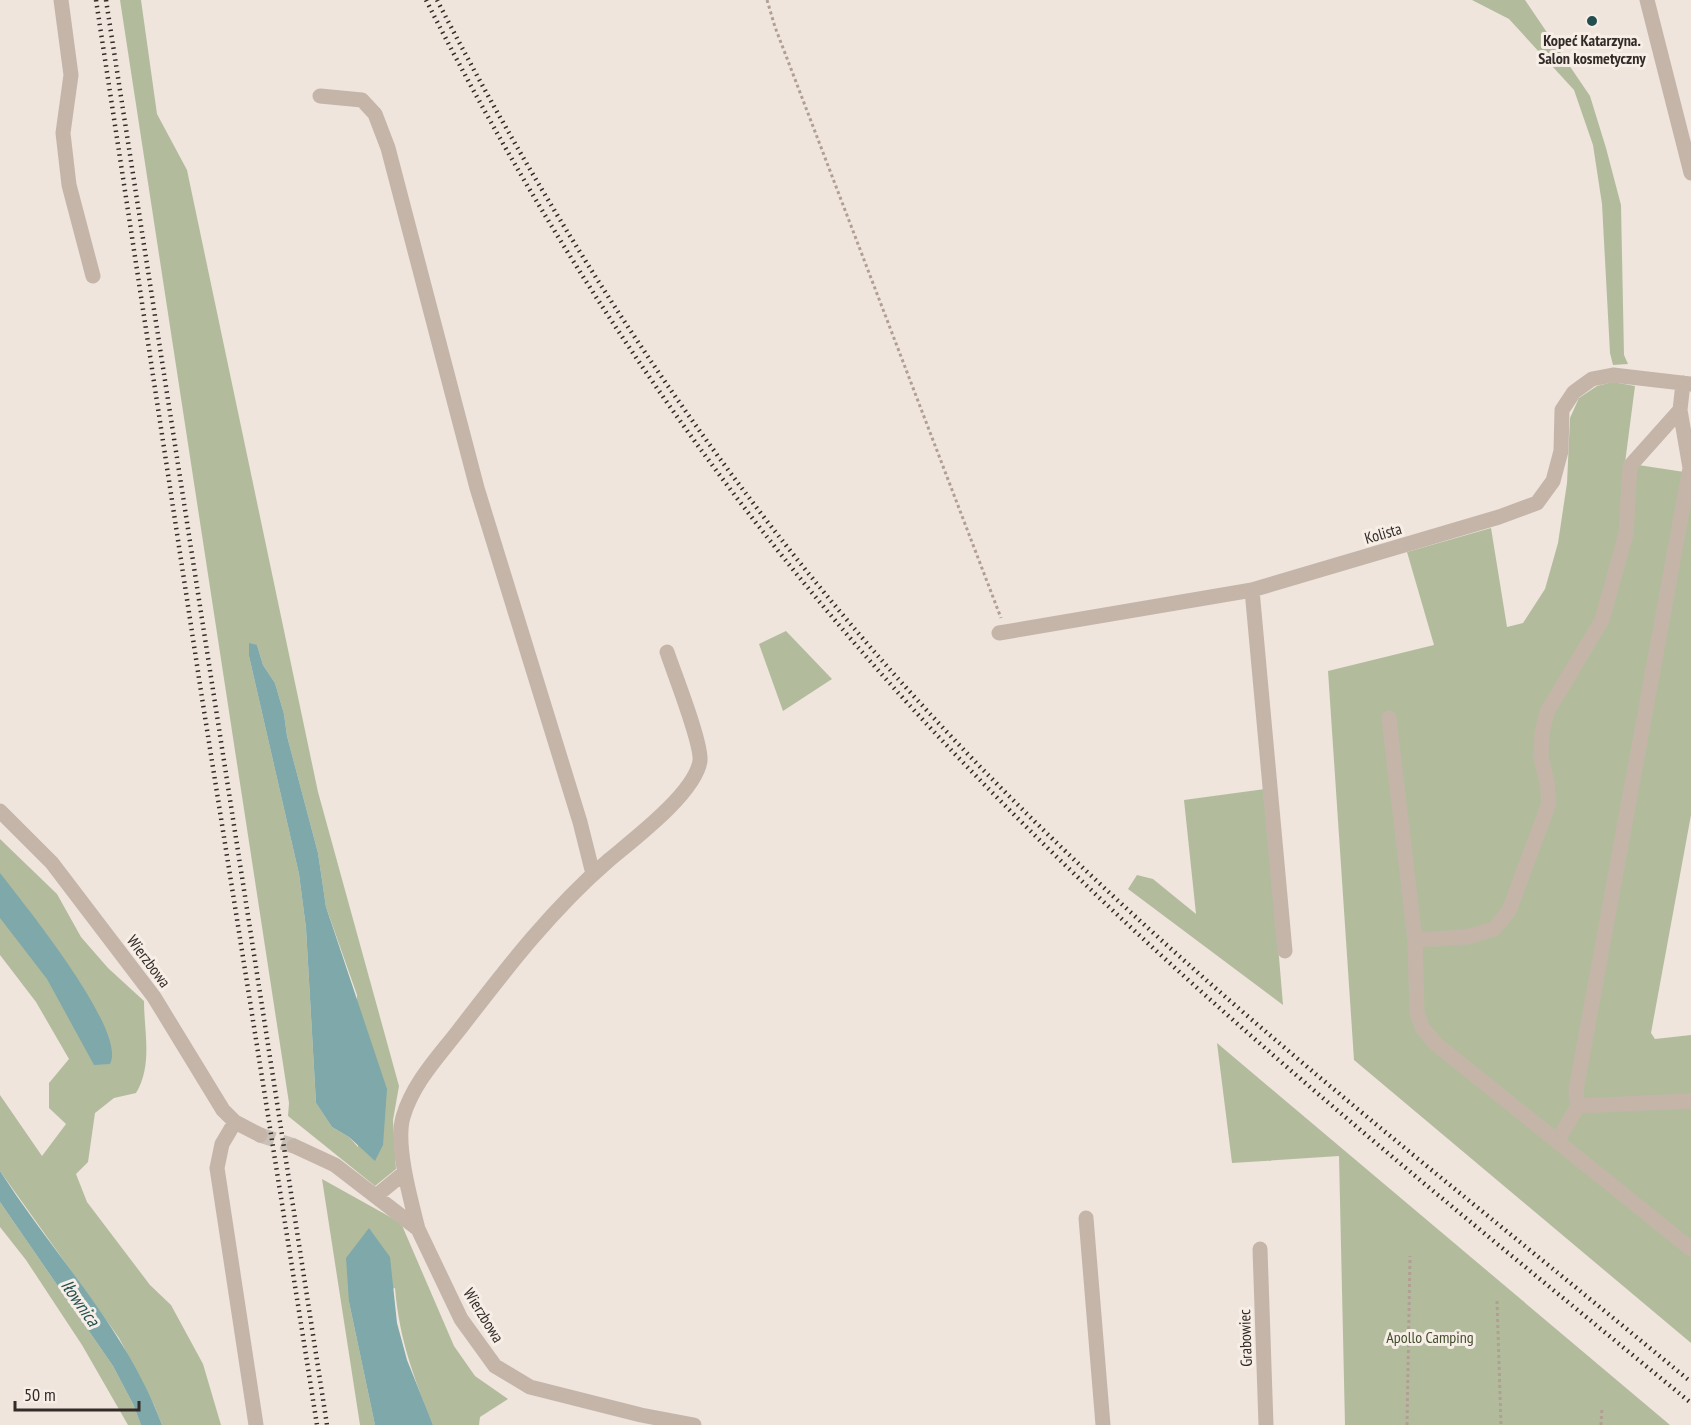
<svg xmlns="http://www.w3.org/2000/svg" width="1691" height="1425" font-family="'PT Sans Narrow',sans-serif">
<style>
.green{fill:#b2bc9d;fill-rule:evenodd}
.water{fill:#7ea8a9}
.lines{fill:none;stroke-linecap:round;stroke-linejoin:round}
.minor-tunnel{stroke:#c9c0b8;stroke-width:15;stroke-dasharray:15 8;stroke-linecap:butt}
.path{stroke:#b19f93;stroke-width:3;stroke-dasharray:3 3;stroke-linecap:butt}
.minor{stroke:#c5b5a9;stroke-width:15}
.rail{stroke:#332b28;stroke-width:4.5;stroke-dasharray:1.5 4.5;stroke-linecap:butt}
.poi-dot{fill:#224e50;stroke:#f7efe7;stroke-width:2}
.labels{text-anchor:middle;stroke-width:6;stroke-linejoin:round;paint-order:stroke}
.poi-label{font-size:16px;font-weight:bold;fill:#332b28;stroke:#f7efe7}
.street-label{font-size:16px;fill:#332b28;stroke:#f7efe7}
.park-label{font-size:16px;fill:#444f2e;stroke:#f7efe7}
.water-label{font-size:18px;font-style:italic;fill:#224e50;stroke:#f7efe7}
</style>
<rect width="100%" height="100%" fill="#efe5dc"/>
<path class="green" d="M 120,0 L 141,0 L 157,114 L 187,170 L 318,792 L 399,1086 L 393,1120 L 396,1169 L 375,1186 L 288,1116 L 289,1103 ZM 257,645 L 263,665 L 275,683 L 284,714 L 287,736 L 318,853 L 326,907 L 357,995 L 358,1147 L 349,1137 L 332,1127 L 316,1103 L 306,928 L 299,874 L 249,656 Z
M 1472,0 L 1525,0 L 1590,96 L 1606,148 L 1621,205 L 1624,355 L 1628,364 L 1613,365 L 1610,353 L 1602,204 L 1593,145 L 1574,90 L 1509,19 Z
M 1613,382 L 1635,386 L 1625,463 L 1691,473 L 1691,815 L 1651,1033 L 1655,1039 L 1691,1035 L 1691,1343 L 1354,1060 L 1328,671 L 1434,645 L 1407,552 L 1491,528 L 1507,627 L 1523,623 L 1545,589 L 1558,543 L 1567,483 L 1570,418 L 1579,398 L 1597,386 Z
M 786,631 L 832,679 L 783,711 L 759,644 Z
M 1265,789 L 1283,1005 L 1128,889 L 1137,875 L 1153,879 L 1196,914 L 1184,800 Z
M 0,839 L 57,894 L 81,937 L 108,968 L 144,1001 C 144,1032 153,1065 136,1093 L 114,1098 L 95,1113 L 88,1162 L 76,1174 L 87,1202 L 150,1285 L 171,1305 L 203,1364 L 221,1425 L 162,1425 L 154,1405 L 119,1338 L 0,1171 L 0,1095 L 42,1156 L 66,1124 L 49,1108 L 49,1083 L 69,1059 L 36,1002 L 0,955 Z
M 1217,1043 L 1670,1425 L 1345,1425 L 1339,1156 L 1232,1163 Z
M 322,1179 L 401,1223 L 454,1346 L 475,1376 L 508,1399 L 480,1417 L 479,1425 L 433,1425 C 414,1379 399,1338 395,1288 L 349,1302 L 375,1425 L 360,1425 Z
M 0,1202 L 113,1366 L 133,1404 L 141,1425 L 128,1425 L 82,1345 L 26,1260 L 0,1227 Z"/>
<path class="water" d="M 249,643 L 257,645 L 263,665 L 275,683 L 284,714 L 287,736 L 318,853 L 326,907 L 387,1089 L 383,1145 L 375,1161 L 349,1137 L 332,1127 L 316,1103 L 306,928 L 299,874 L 249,656 Z
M 0,873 C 23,903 128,1031 110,1064 L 94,1065 L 47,979 L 0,918 Z
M 0,1171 C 54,1255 127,1330 162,1425 L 141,1425 L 133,1404 L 113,1366 L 0,1202 Z
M 369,1228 L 390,1257 L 397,1323 L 407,1360 L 433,1425 L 375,1425 L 349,1302 L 346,1258 Z"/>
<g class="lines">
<path class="minor-tunnel" d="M 260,1135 L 294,1146"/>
<path class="path" d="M 767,0 L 775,27 L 1001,618
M 1497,1301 L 1501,1425
M 1407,1425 L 1410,1256
M 1601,1425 L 1602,1407"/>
<path class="minor" d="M 61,0 L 71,75 L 63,133 L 69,185 L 93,276
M 1647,0 L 1691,173
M 320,96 L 362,100 L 375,114 L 388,148 L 477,488 L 580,822 L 593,874
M 1252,590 L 1285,951
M 999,633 L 1252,590 L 1499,517 L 1537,503 L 1553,481 L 1561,451 L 1562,410 L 1574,392 L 1592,379 L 1613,375 L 1691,384
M 1389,718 L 1415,940 L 1417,1013 L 1423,1029 L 1436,1044 L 1691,1249
M 0,811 L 52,863 L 154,997 L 223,1110 L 235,1122 L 260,1135
M 1415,940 L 1467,937 L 1494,929 L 1509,911 L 1549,803 L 1547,782 L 1541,757 L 1542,733 L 1547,712 L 1602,620 L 1626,534 L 1630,466 L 1680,410
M 1578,1106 L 1691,1101
M 235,1122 L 222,1144 L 217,1168 L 256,1425
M 1558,1140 L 1578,1106 L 1576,1090 L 1690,468 L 1680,410 L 1683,383
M 294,1146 L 335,1165 L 418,1229 L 461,1319 L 495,1366 L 530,1387 L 641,1415 L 694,1425
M 376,1196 L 404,1173
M 1086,1218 L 1103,1425
M 418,1229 C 411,1201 395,1145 403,1117 C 413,1083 438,1057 459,1030 C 506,969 551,910 609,860 C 634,839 695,793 700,761 C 702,743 674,673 667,652
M 1260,1249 L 1266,1425"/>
<path class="rail" d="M 96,0 L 202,698 L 317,1425
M 106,0 L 327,1425
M 426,0 C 570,285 755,549 978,778 C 1198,1005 1447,1202 1691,1403
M 437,0 C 589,295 780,569 1016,803 C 1226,1012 1463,1193 1691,1382"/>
</g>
<circle class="poi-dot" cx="1592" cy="21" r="6"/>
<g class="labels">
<g class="poi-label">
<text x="1592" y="46">Kopeć Katarzyna.<tspan x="1592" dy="18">Salon kosmetyczny</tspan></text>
</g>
<g class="street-label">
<text transform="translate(1383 533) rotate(-16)" y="6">Kolista</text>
<text transform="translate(149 961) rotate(53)" y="6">Wierzbowa</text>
<text transform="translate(484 1315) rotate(58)" y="6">Wierzbowa</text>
<text transform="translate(1245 1338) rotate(-92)" y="6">Grabowiec</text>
</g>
<g class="park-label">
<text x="1430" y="1343">Apollo Camping</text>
</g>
<g class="water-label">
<text transform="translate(80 1303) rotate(55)" y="6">Iłownica</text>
</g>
</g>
<path d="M15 1401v9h124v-9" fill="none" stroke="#332b28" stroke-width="3"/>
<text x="24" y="1401" font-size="18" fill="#332b28" stroke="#f7efe7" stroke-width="4.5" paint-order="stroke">50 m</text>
</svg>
